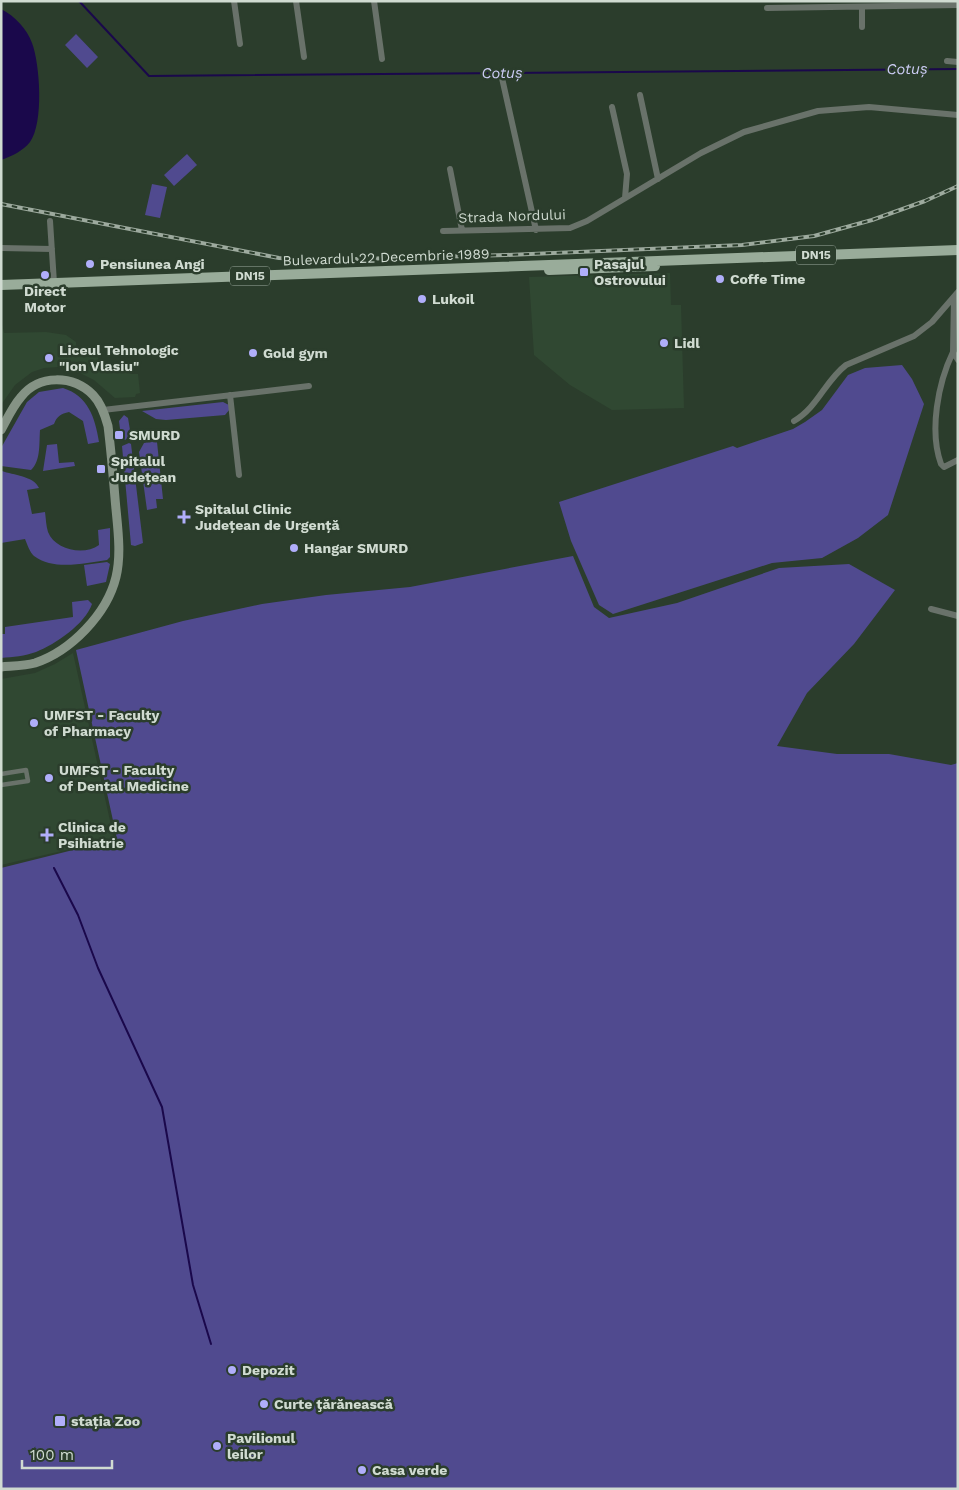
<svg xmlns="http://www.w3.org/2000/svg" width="959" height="1490" font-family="'Work Sans',sans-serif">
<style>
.built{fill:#304832}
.green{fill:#504a8f}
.water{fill:#1a084b}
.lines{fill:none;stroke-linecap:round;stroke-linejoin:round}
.stream{stroke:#1a084b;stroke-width:2}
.pedestrian{stroke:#69726a;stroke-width:4.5}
.minor{stroke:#69726a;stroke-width:6}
.secondary{stroke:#859385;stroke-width:9}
.primary{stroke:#99ac9a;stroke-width:10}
.rail-casing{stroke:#9daa9e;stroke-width:4}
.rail{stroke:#2b3d2c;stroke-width:2;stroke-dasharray:5.5;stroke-linecap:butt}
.poi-dot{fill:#b0aefa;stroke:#2b3d2c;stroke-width:2}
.labels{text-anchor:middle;stroke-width:5;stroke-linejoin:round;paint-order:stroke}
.shield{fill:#2b3d2c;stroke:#9eaca0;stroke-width:1}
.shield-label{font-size:12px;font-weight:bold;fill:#d0dbd1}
.street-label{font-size:14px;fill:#d0dbd1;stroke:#2b3d2c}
.poi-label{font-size:14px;font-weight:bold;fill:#d0dbd1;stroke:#2b3d2c;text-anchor:start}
.water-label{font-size:15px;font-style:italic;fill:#cdcdf6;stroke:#2b3d2c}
</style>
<rect width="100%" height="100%" fill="#2b3d2c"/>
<path class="built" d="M 670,273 L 671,305 L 681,305 L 684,408 L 612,410 L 570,385 L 534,355 L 529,277 Z
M 1,320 L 4,333 L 46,332 L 66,335 L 76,342 L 76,346 L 98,353 L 98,363 L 129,364 L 130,374 L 138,374 L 140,393 L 136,394 L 135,397 L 115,398 L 94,380 L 80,373 L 58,367 L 44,368 L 32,372 L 15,385 L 1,405 Z
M 73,653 L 114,839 L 1,865 L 1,679 L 35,673 L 55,664 Z"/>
<path class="green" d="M 76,34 L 98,57 L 87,68 L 65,45 Z
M 187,154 L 197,165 L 174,186 L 164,175 Z
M 152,184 L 167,187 L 160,218 L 145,215 Z
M 902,365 L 912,379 L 924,404 L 888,515 L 858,538 L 822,558 L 772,563 L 613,614 L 599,605 L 571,541 L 559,502 L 733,446 L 737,448 L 793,429 L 805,422 L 822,410 L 848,375 L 865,368 Z
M 63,388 C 88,396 95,417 99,442 L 88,444 L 83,421 L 69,412 C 61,414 57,416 54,424 L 40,430 C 39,443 41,461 31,470 L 1,466 L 1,448 L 27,402 L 39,392 Z
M 223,402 L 229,405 L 230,409 L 225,415 L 166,420 L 156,419 L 142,411 Z
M 124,415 L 128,418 L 131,436 L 125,440 L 121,437 L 119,421 Z
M 153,441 L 157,442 L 163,499 L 156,499 L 157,508 L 147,510 L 139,452 L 144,443 Z
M 129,443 L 131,444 L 143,543 L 135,546 L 131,545 L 122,446 Z
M 57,444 L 59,463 L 74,462 L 75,466 L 43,471 L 47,445 Z
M 2,471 C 13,475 34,476 39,488 L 27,490 L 32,514 L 45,512 C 46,519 46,526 48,532 C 55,550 84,556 99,545 L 98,530 L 110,528 L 110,557 L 107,560 C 85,563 54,571 34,556 C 30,553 27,544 25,539 L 1,543 Z
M 573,556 L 594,607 L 609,618 L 677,603 L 779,568 L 849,564 L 895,590 L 854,644 L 807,693 L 777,746 L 837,754 L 889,754 L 951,765 L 958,763 L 958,1489 L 1,1489 L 1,868 L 117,839 L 76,650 L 183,621 L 262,604 L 326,595 L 410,587 Z
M 107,562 L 110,564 L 106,582 L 87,586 L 84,565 Z
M 88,600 L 92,604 C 85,624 56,644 36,652 C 25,656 13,657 1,658 L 1,634 L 5,634 L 5,627 L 73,617 L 72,602 Z"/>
<path class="water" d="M 1,9 C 15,16 27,29 32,43 C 40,64 44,123 30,142 C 23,151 12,156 1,160 Z"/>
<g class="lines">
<path class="stream" d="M 79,1 L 149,76 L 958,69
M 54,868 L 78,915 L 98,968 L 162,1107 L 193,1285 L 211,1344"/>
<path class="pedestrian" d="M 1,774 L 26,770 L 28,781 L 1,785"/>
<path class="minor" d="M 234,1 L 240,44
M 296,1 L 304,57
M 374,1 L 382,59
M 862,7 L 862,27
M 767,8 L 958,5
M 947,61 L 958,62
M 502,78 L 536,230
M 640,95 L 658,179
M 612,107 L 627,174 L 625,198
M 450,169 L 462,230
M 50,221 L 54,283
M 443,231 L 570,228 L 587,221 L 701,153 L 744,132 L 818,111 L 869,107 L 958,115
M 1,248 L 52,249
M 954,298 L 953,352 L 958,360
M 953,352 C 938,383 929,431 941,464 L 944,467 L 958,460
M 230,395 L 239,475
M 103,410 L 309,386
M 794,421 C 818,407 825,381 846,365 L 914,336 L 932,322 L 958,292
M 931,609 L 958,616"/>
<path class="secondary" d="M 1,430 C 7,419 13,406 21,397 C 39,374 73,375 93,395 C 101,403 105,415 108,426 C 111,450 113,474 115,498 C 117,524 122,552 116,577 C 107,614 71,651 35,663 C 25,666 12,666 1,667"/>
<path class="primary" d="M 549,270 L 655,266
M 1,285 L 958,250"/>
<defs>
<path id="rail" d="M 1,204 L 279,258 L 320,260 L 506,255 L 742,245 L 814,236 L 872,220 L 925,201 L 958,186"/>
</defs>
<use href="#rail" class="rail-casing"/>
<use href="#rail" class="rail"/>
</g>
<g class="poi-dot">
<circle cx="90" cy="264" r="5"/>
<rect x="579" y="267" width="10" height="10" rx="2.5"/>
<circle cx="45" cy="275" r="5"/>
<circle cx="720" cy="279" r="5"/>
<circle cx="422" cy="299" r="5"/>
<circle cx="664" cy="343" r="5"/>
<circle cx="253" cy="353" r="5"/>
<circle cx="49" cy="358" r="5"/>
<rect x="114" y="430" width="10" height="10" rx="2.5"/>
<rect x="96" y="464" width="10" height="10" rx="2.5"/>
<path d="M181.5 509.5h5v5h5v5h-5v5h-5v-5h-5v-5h5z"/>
<circle cx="294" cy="548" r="5"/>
<circle cx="34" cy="723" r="5"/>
<circle cx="49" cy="778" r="5"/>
<path d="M44.5 827.5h5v5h5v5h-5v5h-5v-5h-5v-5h5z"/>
<circle cx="232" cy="1370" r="5"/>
<circle cx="264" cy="1404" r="5"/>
<rect x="54" y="1415" width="12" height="12" rx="2.5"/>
<circle cx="217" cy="1446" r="5"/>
<circle cx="362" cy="1470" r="5"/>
</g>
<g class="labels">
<g class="shield">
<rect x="796" y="245.5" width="40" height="19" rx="4"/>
<rect x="230" y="266.5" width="40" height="19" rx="4"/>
</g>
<g class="shield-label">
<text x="816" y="259">DN15</text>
<text x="250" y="280">DN15</text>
</g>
<g class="street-label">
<text transform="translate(512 216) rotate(-2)" y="5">Strada Nordului</text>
<text transform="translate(386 257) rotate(-2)" y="5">Bulevardul 22 Decembrie 1989</text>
</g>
<g class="poi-label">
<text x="100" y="269">Pensiunea Angi</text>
<text x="594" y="269">Pasajul<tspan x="594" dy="16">Ostrovului</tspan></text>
<text x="730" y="284">Coffe Time</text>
<text x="45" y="296" text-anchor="middle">Direct<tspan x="45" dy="16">Motor</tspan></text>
<text x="432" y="304">Lukoil</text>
<text x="674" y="348">Lidl</text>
<text x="59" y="355">Liceul Tehnologic<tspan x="59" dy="16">"Ion Vlasiu"</tspan></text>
<text x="263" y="358">Gold gym</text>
<text x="129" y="440">SMURD</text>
<text x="111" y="466">Spitalul<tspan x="111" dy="16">Județean</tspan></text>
<text x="195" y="514">Spitalul Clinic<tspan x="195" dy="16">Județean de Urgență</tspan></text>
<text x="304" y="553">Hangar SMURD</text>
<text x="44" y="720">UMFST - Faculty<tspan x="44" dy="16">of Pharmacy</tspan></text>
<text x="59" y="775">UMFST - Faculty<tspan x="59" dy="16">of Dental Medicine</tspan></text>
<text x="58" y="832">Clinica de<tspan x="58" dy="16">Psihiatrie</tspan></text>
<text x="242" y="1375">Depozit</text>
<text x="274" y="1409">Curte ţărănească</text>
<text x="71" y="1426">stația Zoo</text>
<text x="227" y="1443">Pavilionul<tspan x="227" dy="16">leilor</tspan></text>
<text x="372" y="1475">Casa verde</text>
</g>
<g class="water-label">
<text transform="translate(907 69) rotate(-1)" y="5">Cotuș</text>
<text transform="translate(502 73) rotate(-1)" y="5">Cotuș</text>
</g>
</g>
<rect width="959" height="1490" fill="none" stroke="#d0dbd1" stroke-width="5"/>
<path d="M22 1460v8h90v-8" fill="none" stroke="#d0dbd1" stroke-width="2.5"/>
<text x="30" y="1460" font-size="15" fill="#d0dbd1" stroke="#2b3d2c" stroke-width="4" paint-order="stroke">100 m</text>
</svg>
